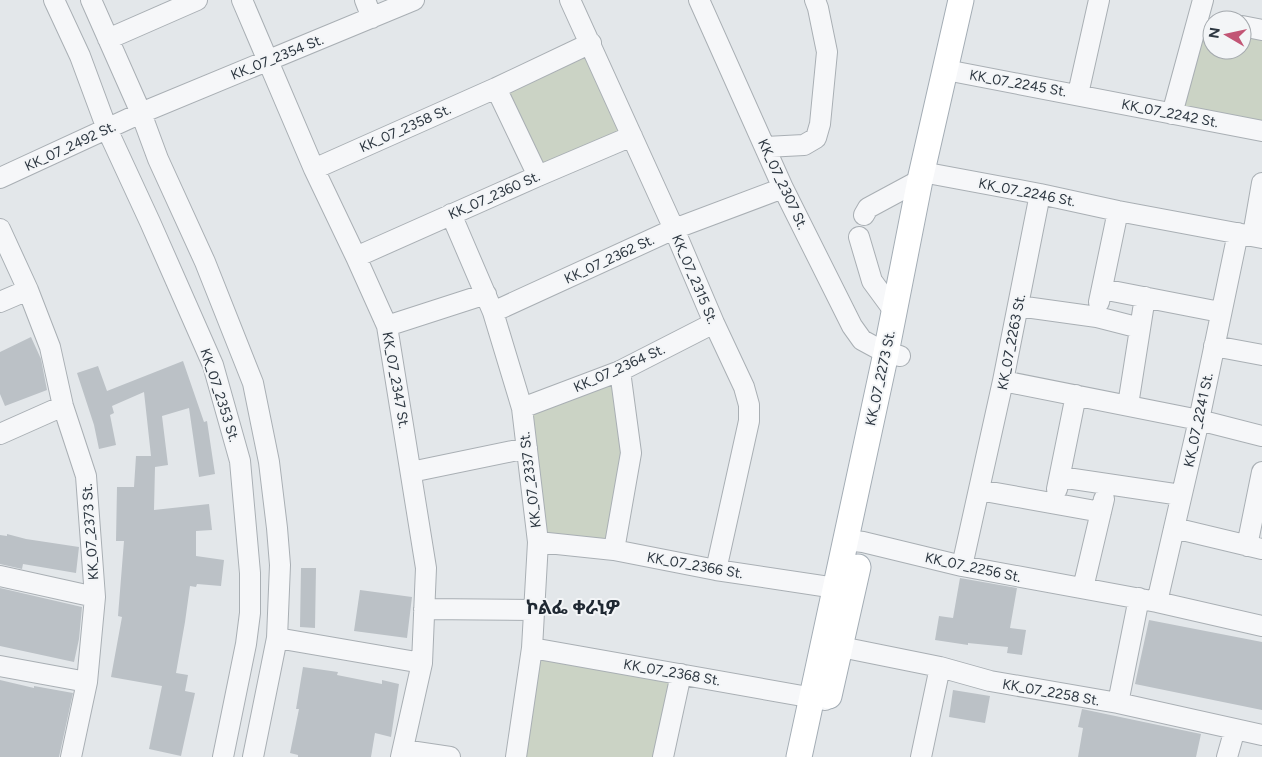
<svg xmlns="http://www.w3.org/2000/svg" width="1262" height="757" font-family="Figtree,'Noto Sans Ethiopic',sans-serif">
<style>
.green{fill:#cbd3c5}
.building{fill:#bbc1c6}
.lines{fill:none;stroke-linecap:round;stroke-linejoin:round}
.minor-casing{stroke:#a9afb4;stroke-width:22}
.major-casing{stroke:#a4adb5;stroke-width:27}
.minor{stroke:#f6f7f9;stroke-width:20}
.major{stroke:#fff;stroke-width:25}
.labels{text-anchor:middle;stroke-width:4;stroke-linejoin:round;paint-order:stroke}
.street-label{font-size:14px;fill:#2d3741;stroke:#f3f5f7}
.district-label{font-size:19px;font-weight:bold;fill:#1f2832;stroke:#f3f5f7}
</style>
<rect width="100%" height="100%" fill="#e3e7ea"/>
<path class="green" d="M 1198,19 L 1212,21 L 1212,50 L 1242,50 L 1242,26 L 1262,30 L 1262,131 L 1172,114 Z
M 591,43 L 632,136 L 538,176 L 496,88 Z
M 620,371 L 635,455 L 614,550 L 538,542 L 522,408 Z
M 532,648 L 681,674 L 663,757 L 516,757 Z"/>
<path class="building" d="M 31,337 L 41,359 L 47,390 L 5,406 L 0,394 L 0,352 Z
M 183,361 L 204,422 L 207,421 L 215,474 L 199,477 L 189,408 L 162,416 L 168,465 L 155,467 L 154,510 L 209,504 L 212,530 L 196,531 L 196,556 L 224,560 L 221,586 L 197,584 L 196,587 L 190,586 L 185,622 L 176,673 L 188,675 L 185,691 L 195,693 L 181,756 L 149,749 L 162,686 L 111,677 L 122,617 L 118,616 L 124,541 L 116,541 L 117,487 L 134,487 L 136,456 L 151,456 L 144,392 L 112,406 L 114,413 L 110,415 L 116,445 L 99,449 L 94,425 L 77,373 L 98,366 L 107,391 Z
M 7,534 L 26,539 L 79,547 L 76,573 L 23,564 L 22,569 L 0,564 L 0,535 L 7,536 Z
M 301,568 L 316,568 L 315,628 L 300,627 Z
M 960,578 L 1017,588 L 1010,628 L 1026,630 L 1022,655 L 1007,653 L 1008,647 L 968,643 L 968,645 L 935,640 L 939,616 L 953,618 Z
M 0,588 L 82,607 L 79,639 L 74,662 L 0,646 Z
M 360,590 L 412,597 L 407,638 L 354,631 Z
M 1149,620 L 1262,642 L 1262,710 L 1135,684 Z
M 303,667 L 338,672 L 337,675 L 382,684 L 382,680 L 399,684 L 391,737 L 375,733 L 371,757 L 298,757 L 298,755 L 290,753 L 299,709 L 296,709 Z
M 0,680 L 34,688 L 34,686 L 73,693 L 59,757 L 0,757 Z
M 953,690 L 990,696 L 985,723 L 949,717 Z
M 1082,709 L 1201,734 L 1196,757 L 1078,757 L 1083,728 L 1078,727 Z"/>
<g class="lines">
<defs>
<path id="minor" d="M 54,0 L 80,56 L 107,129 L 150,222 L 213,365 L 240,461 L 250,573 L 250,613 L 246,644 L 223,757
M 91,0 L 141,113 L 158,159 L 205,262 L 253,383 L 269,462 L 277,528 L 280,565 L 277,638 L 253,757
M 242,0 L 314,169 L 356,257 L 387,326 L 426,568 L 422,663 L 401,757
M 365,0 L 372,18
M 570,0 L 674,229 L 714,323 L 744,387 L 749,405 L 749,421 L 716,570
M 699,0 L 783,188 L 852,326 L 862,340 L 886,353 L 900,356
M 1242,26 L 1262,30
M 108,39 L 197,0
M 946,70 L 1262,131
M 496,88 L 538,176
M 1078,94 L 1099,0
M 1172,114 L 1203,0
M 766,147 L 804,145 L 816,138 L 820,124 L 827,52 L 818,8 L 815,0
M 314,169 L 496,88 L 591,43
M 922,172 L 1040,194 L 1118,211 L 1262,238
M 0,178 L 141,113 L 414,0
M 451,214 L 493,312 L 522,408 L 538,542 L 532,648 L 516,757
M 864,215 L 868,208 L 920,180
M 0,229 L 28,290 L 50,347 L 63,406 L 86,476 L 95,597 L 87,682 L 71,757
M 1253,235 L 1262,183
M 859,237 L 872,281 L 894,311
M 356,257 L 538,176 L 632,136
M 1102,289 L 1220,312
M 0,302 L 28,290
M 1099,302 L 1118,211
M 1018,306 L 1097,317 L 1140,328
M 493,312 L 674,229 L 783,188
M 387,326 L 486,294
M 1214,346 L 1262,355
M 1003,381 L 1199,420 L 1262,436
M 1128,405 L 1145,297
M 522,408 L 620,371 L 714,323
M 0,434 L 63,406
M 411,472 L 527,448
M 1060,477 L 1181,495
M 1057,489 L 1076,395
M 979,490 L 1101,512
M 1174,528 L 1262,549
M 846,540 L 863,542 L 962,566 L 1157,602 L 1262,626
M 538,542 L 614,550 L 716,570 L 849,590
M 1247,546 L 1262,472
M 614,550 L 631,453 L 620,371
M 962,566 L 1003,381 L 1040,194
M 0,576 L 95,597
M 1083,588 L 1104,499
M 1157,602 L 1199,420 L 1238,233
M 424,609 L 534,610
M 277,638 L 422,663
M 826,644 L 940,667 L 990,681 L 1118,703 L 1262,735
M 532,648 L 825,700
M 0,666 L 87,682
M 1118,703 L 1139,598
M 403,750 L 450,757
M 663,757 L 681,674
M 921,757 L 940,667
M 1227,757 L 1235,729"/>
<path id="major" d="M 829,696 L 858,567
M 799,757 L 886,353 L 920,180 L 961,0"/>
</defs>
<use href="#minor" class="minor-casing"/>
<use href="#major" class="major-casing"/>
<use href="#minor" class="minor"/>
<use href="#major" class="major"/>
</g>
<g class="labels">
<g class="street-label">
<text transform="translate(277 57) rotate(-22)" y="5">KK_07_2354 St.</text>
<text transform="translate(1018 83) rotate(10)" y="5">KK_07_2245 St.</text>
<text transform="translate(1170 113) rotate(11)" y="5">KK_07_2242 St.</text>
<text transform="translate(405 128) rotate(-24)" y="5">KK_07_2358 St.</text>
<text transform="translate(70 146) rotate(-25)" y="5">KK_07_2492 St.</text>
<text transform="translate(783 184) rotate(65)" y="5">KK_07_2307 St.</text>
<text transform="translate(1027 192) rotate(11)" y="5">KK_07_2246 St.</text>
<text transform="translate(494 195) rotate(-24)" y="5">KK_07_2360 St.</text>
<text transform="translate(609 259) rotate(-25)" y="5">KK_07_2362 St.</text>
<text transform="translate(695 279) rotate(67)" y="5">KK_07_2315 St.</text>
<text transform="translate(1011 342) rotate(-79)" y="5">KK_07_2263 St.</text>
<text transform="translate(619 368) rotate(-24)" y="5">KK_07_2364 St.</text>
<text transform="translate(880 378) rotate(-78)" y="5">KK_07_2273 St.</text>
<text transform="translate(396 380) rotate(80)" y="5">KK_07_2347 St.</text>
<text transform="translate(220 395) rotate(72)" y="5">KK_07_2353 St.</text>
<text transform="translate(1198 420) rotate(-78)" y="5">KK_07_2241 St.</text>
<text transform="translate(530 480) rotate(-97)" y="5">KK_07_2337 St.</text>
<text transform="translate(90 532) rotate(-94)" y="5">KK_07_2373 St.</text>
<text transform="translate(695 565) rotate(10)" y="5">KK_07_2366 St.</text>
<text transform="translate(973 567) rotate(12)" y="5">KK_07_2256 St.</text>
<text transform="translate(672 672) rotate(10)" y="5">KK_07_2368 St.</text>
<text transform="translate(1051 692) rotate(10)" y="5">KK_07_2258 St.</text>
</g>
<g class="district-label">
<text x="573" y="614">ኮልፌ ቀራኒዎ</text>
</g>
</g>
<g transform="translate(1227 35) rotate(279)"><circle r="24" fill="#f3f5f7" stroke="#a4a9ae"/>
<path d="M0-4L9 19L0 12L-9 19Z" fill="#c25575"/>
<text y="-8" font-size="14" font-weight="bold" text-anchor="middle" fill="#2d3741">N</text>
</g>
</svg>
